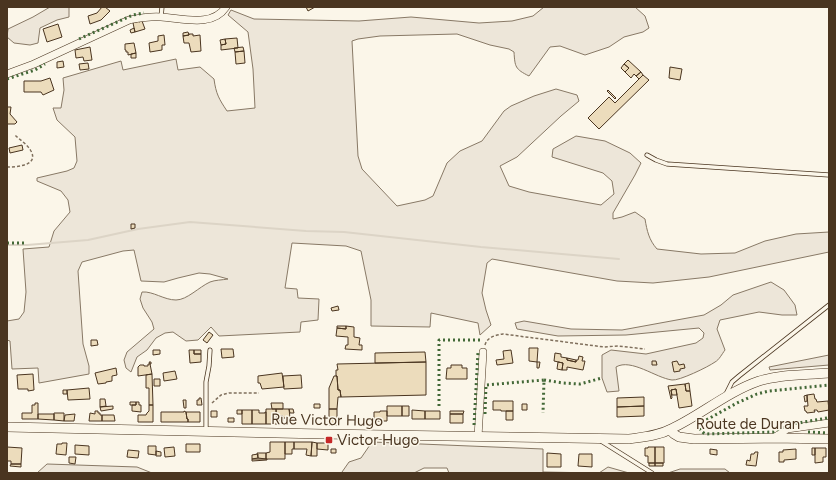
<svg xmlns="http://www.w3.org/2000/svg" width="836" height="480" font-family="Figtree,sans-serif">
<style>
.green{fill:#ede6d9;stroke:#887966}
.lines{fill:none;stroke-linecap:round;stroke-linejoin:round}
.stream{stroke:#dcd4c6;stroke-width:2}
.building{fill:#ecdcbc;stroke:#4a3520}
.lane-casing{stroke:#4a3520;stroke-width:5}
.street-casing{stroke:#4a3520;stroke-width:8}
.secondary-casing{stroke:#4a3520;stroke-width:10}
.path{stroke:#7f6f5c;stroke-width:1.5;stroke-dasharray:3 2;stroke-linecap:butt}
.lane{stroke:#fbf6e9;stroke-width:3.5}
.street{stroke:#fbf6e9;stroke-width:7}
.secondary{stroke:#fbf6e9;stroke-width:9}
.hedge{stroke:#436837;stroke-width:3;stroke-dasharray:2 3;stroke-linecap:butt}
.poi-dot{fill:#c62828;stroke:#fbf6e9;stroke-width:1.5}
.labels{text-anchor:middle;stroke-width:3;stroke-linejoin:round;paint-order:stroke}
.street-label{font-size:15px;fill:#4a3520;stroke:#fbf6e9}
.poi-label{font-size:15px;fill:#4a3520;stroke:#fbf6e9;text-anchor:start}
</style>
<rect width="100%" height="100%" fill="#fbf6e9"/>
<path class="green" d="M 50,7 L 69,7 L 69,17 L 57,20 L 40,28 L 38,43 L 30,45 L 14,43 L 7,37 L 8,29 L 33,17 Z
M 544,7 L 635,7 L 645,16 L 649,28 L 643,32 L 624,37 L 609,47 L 585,55 L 560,46 L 550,47 L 529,76 C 515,69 515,67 514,52 L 509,49 L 490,45 L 457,34 L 380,36 L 358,39 L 352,41 L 358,156 L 362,169 L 397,206 L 425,200 L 433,196 L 447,163 L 460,151 L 482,141 L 504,111 L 511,106 L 534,96 L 556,89 L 577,95 L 579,101 L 561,116 L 517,157 L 500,166 L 509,186 L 529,192 L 601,205 L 614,194 L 612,181 L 603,173 L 552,157 L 553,149 L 576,136 L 605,141 L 630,153 L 641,163 L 635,175 L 613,213 L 613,219 L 622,217 L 635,212 L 645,219 C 647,231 649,240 657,249 L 701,254 L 735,253 L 765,241 L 796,234 L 829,232 L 829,252 L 709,277 L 653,283 L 617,281 L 492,259 L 487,263 L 482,293 L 486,310 L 491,325 L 480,335 L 478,323 L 431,313 L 430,327 L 371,326 L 371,300 L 361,251 L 346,246 L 292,243 L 285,288 L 297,289 L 298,298 L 319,299 L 318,320 L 301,322 L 300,332 L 219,336 L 211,327 L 198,340 L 186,341 L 173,332 L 165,333 L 156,338 L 147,350 L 137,357 L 131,372 L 126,368 L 124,360 L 127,352 L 154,329 L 152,322 L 143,308 L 140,299 L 142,292 C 153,291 164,300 176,300 C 187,300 199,287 210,282 C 215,280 222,280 228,279 L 210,274 L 199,273 L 178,278 L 164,282 L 141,281 L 134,250 L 123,251 L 82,262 L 78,271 L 83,344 L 89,366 L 89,374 L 39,383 L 38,368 L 12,369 L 10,341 L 7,340 L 7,321 L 19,319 L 24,312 L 26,292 L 23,249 L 49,247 L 54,231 L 70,212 L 68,200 L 61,191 L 37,181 L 37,178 L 67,171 L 74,168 L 77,161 L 75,137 L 57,120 L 53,108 L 61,108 L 64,90 L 63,78 L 121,61 L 123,70 L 176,59 L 178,70 L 200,67 L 214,79 C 216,94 219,99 227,111 L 255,108 L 253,69 L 248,32 L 228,15 L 231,10 L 254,19 L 359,21 L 411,17 L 479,23 L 512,21 L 533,16 Z
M 771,282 L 784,290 L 795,305 L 797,315 L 782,315 L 759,312 L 720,320 L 717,329 L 725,350 C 722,354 719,360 715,362 C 708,367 679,381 672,380 C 656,378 631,358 616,367 L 619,391 L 607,392 L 602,378 L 602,355 L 611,350 L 646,354 L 696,343 L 703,338 L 704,333 L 699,328 L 626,335 L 558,336 L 517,329 L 515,323 L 524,321 L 571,329 L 622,330 L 704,315 L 721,305 L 733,295 Z
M 829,355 L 829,365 L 770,370 L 769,367 Z
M 372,442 L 543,449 L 543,472 L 598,473 L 449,473 L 447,468 L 424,468 L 414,473 L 341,473 L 342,472 L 349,462 L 361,458 Z
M 47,464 L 137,467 L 152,473 L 37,473 Z
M 608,467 L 629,473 L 599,473 Z
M 680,469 L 725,469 L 730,473 L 668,473 Z"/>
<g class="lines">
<path class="stream" d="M 7,245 L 27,245 L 88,240 L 138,229 L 190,222 L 306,231 L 344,232 L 481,247 L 619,259"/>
</g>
<path class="building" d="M 102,7 L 105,7 L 110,11 L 101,20 L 90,24 L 88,16 L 97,13 Z
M 306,7 L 315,7 L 308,11 Z
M 139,21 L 139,22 L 142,21 L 145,29 L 135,32 L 133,23 Z
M 58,24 L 62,37 L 47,42 L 43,29 Z
M 134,28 L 135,32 L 131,33 L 130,30 Z
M 188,32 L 189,35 L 183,36 L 183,33 Z
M 189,34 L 193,34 L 193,36 L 200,35 L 201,51 L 191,52 L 189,43 L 184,43 L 183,36 L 189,35 Z
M 164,35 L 165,45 L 162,45 L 162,50 L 150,52 L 149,43 L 158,41 L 158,36 Z
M 237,38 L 238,48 L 221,50 L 221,45 L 226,44 L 225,39 Z
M 225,39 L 226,44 L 221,45 L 220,40 Z
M 134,43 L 136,53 L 128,55 L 128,52 L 126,52 L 126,50 L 125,50 L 125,44 Z
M 90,47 L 92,60 L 84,61 L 83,57 L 76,58 L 75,50 Z
M 243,47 L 244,51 L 235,52 L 234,48 Z
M 244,51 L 245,63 L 236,64 L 235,52 Z
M 136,53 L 136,58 L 131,58 L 131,54 Z
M 628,60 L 641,72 L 636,76 L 634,74 L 631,78 L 625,72 L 629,68 L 624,64 Z
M 63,61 L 64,67 L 57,68 L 57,62 Z
M 88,63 L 89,69 L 80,70 L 79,64 Z
M 624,64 L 629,68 L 625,72 L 621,68 Z
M 670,67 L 682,69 L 680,80 L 669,78 Z
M 641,72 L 643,75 L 639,79 L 636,76 Z
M 643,75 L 649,80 L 599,129 L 588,118 L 609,97 L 615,103 Z
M 50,78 L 54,90 L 43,95 L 41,92 L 24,92 L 24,81 L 41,81 Z
M 608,90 L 616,98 L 615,99 L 607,91 Z
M 7,107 L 11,107 L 10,114 L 17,122 L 15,124 L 7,124 Z
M 22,145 L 23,150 L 10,153 L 9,148 Z
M 131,224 L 135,224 L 135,228 L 131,229 Z
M 338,306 L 339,310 L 332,311 L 331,308 Z
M 337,326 L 346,326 L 346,329 L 337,328 Z
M 346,326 L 354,327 L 354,337 L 360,338 L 359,345 L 362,345 L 362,350 L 345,349 L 346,345 L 348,345 L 348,337 L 336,336 L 337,328 L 346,329 Z
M 209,332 L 213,335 L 207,343 L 203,340 Z
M 91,340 L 97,340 L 98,345 L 91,346 Z
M 529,348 L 538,348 L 537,362 L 529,361 Z
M 221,349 L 233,349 L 234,357 L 222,358 Z
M 153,350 L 160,350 L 160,354 L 153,355 Z
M 189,350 L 194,350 L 194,354 L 201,354 L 201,362 L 190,363 Z
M 194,350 L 201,350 L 201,354 L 194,354 Z
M 511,350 L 513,363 L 497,365 L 496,360 L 504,359 L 503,351 Z
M 425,352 L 426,362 L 375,363 L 375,353 Z
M 555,353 L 561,354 L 561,357 L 567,358 L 567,360 L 576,362 L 576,360 L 578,360 L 579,356 L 583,357 L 582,361 L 585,361 L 583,370 L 567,367 L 567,370 L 562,370 L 563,363 L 554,361 Z
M 567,358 L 576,360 L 576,362 L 567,360 Z
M 652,361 L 656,361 L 657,365 L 652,365 Z
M 677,361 L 679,365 L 684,364 L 685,368 L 680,369 L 680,371 L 674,372 L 672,362 Z
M 149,362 L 151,362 L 151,364 L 150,364 L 152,374 L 138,376 L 138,367 L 140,365 L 144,365 L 144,366 L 148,366 L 148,364 L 150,364 Z
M 426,362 L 426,395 L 341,397 L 340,390 L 338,390 L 337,376 L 336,376 L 336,370 L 338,370 L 337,364 Z
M 537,362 L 540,362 L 539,368 L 537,368 Z
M 558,362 L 563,363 L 562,370 L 557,369 Z
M 451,365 L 462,365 L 462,368 L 467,368 L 467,379 L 446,379 L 447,368 L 451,368 Z
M 116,368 L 117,375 L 112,376 L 112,381 L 106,382 L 106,383 L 98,384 L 95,373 Z
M 175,371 L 177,379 L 164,381 L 163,373 Z
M 282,373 L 284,387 L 262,389 L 260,383 L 258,383 L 258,376 Z
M 33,374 L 34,390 L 28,391 L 28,389 L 18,389 L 17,375 Z
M 152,374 L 153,405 L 149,405 L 149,388 L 146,388 L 146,375 Z
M 301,375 L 302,388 L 284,389 L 283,376 Z
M 334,376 L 337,376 L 338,390 L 340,390 L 341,397 L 338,397 L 337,409 L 329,409 L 329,388 Z
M 154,379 L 160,379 L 160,386 L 154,386 Z
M 689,383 L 690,391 L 686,391 L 685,384 Z
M 685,384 L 686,391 L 690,391 L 692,406 L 679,408 L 676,389 L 671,390 L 672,398 L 671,399 L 668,386 Z
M 89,388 L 90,399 L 68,400 L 67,390 Z
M 676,389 L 677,395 L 672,395 L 671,390 Z
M 63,390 L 67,390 L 67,394 L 63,394 Z
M 814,394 L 815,399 L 816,399 L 817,402 L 828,401 L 829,410 L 818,412 L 817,410 L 814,410 L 815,412 L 807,413 L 806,411 L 805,411 L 804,406 L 808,406 L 807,395 Z
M 807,395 L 807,401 L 805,402 L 804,396 Z
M 644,397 L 644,406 L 617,407 L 617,398 Z
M 199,398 L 201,398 L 202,405 L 197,405 L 197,400 L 199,400 Z
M 100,399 L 105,399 L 106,406 L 100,407 Z
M 183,400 L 186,400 L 186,408 L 184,408 Z
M 493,401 L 513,401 L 513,411 L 501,411 L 501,410 L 493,410 Z
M 130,402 L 136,402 L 136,405 L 130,405 Z
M 136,402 L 139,402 L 139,405 L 141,405 L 141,412 L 132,411 L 132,405 L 136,405 Z
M 35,403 L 38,403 L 38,419 L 22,419 L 22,413 L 32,413 L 32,405 L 35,405 Z
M 271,403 L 283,403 L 283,409 L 272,409 Z
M 314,404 L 320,404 L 320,408 L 314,408 Z
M 522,404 L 527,404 L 527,410 L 522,410 Z
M 149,405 L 153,405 L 153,422 L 138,422 L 138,415 L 146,415 L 147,413 L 149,411 Z
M 113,406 L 113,409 L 101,411 L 100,407 Z
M 387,406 L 402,406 L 402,416 L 387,416 Z
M 402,406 L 409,406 L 409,416 L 402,416 Z
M 644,406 L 644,416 L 617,417 L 617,407 Z
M 266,409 L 276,409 L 277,424 L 266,424 Z
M 276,409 L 289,409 L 290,418 L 283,418 L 283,416 L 276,416 Z
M 289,409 L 293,409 L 294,413 L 290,413 Z
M 329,409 L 337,409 L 337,425 L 329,425 Z
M 237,410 L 242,410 L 242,414 L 237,414 Z
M 242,410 L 252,410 L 252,424 L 242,424 Z
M 252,410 L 259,410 L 259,413 L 265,413 L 265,412 L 266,412 L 266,424 L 252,424 Z
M 412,410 L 425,411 L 425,419 L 412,419 Z
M 95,411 L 98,411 L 98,413 L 100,413 L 100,415 L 102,415 L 102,421 L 89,421 L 90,413 L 95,414 Z
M 184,411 L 186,412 L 187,419 L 188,419 L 188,422 L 161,422 L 161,412 L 184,412 Z
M 211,411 L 217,411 L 217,417 L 211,417 Z
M 380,411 L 387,411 L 387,421 L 374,421 L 374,412 L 380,412 Z
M 425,411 L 440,411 L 440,419 L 425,419 Z
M 450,411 L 464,411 L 463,414 L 450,414 Z
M 506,411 L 513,411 L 513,420 L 506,420 Z
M 186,412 L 200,412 L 200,422 L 188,422 L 188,419 L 187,419 Z
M 54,413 L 64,413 L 64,421 L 54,420 Z
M 38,414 L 54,414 L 54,420 L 38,419 Z
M 75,414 L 74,421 L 64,421 L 65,415 Z
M 450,414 L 463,414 L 463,423 L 450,423 Z
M 102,415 L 114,415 L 115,421 L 102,421 Z
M 277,416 L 283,416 L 283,421 L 277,421 Z
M 228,418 L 234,418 L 234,422 L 228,422 Z
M 270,442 L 285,442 L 285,459 L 266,459 L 266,453 L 270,452 Z
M 285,442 L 294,442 L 294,449 L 292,449 L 292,454 L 285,454 Z
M 294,442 L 312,442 L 311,456 L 306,455 L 307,449 L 294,449 Z
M 312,442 L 317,443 L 317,456 L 311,456 Z
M 62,443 L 67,443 L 66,455 L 56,454 L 57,444 L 62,444 Z
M 317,443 L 328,443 L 328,450 L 317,449 Z
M 186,444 L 200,444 L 200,452 L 186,452 Z
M 75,445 L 89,446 L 89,455 L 75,454 Z
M 148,446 L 156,446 L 156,455 L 148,454 Z
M 7,447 L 22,448 L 21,464 L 11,464 L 11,461 L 7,461 Z
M 174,447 L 175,456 L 165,457 L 164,448 Z
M 648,447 L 655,447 L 655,463 L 648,463 L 648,456 L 645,456 L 645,448 L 648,448 Z
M 655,447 L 664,447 L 664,463 L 655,463 Z
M 812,448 L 815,448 L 815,455 L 812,455 Z
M 815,448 L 826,448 L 826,457 L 823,457 L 823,462 L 815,463 Z
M 331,449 L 336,449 L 336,453 L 331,453 Z
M 710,449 L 717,450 L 717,455 L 710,454 Z
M 796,449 L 796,459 L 784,460 L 784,462 L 779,462 L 779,452 L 783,452 L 783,450 Z
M 128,450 L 139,451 L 138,458 L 127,457 Z
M 156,451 L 161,452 L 161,456 L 156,456 Z
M 755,452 L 758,452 L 756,466 L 746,465 L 747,460 L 750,461 L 751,454 L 754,454 Z
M 257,453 L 266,453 L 266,459 L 258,458 Z
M 547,453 L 561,454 L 561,467 L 547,467 Z
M 258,454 L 258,458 L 252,459 L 252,455 Z
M 579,454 L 592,454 L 592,467 L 578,466 Z
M 69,457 L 76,457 L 75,464 L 69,463 Z
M 252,459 L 267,459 L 267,460 L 252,461 Z
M 649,463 L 655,463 L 655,466 L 649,466 Z
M 655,463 L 663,463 L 663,466 L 655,466 Z
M 11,464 L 21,464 L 21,467 L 10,466 Z"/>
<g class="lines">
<defs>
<path id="lane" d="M 161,17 L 162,7
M 647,155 L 656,160 L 667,164 L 829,175
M 726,394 L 732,382 L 739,376 L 829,305
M 206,431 L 206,382 L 209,366 L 210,350
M 601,441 L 652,473"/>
<path id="street" d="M 7,74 L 34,64 L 129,20 C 140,18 150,16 161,17 C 182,18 212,28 226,7
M 478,437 L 483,352
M 774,438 L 787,429 L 829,423"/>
<path id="secondary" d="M 7,427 L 323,434 L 629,439 C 643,437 658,436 671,429 C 701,415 727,392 759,381 C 781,374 806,375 829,373
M 670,430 L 674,434 L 679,437 L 694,439 L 774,438 L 829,439"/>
</defs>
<use href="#lane" class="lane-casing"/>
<use href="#street" class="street-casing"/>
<use href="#secondary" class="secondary-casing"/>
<path class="path" d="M 7,167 C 16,167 39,166 31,151 C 28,145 20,140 15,135
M 485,345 C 487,337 496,335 503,334 L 604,347 L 618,346 L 645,349
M 212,403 L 221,395 L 229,393 L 259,393"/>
<use href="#lane" class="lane"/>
<use href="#street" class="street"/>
<use href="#secondary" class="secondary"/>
<path class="hedge" d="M 79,39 L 133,15 L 144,13
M 7,79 L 35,70 L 45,64
M 7,243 L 27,243
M 544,380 L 563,383 L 580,384 L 602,378
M 439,406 L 439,340 L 480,340
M 485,414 L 486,385 L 544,380 L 543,413
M 827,418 L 787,425 L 773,432 L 705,434 C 701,431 699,429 699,424 L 737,403 L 757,394 L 769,391 L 829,385
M 474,425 L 478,352
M 808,432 L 829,433"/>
</g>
<rect class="poi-dot" x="325" y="436" width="8" height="8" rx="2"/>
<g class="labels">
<g class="street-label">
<text transform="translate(327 420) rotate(1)" y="5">Rue Victor Hugo</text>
<text x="748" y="429">Route de Duran</text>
</g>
<g class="poi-label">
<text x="337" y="445">Victor Hugo</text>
</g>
</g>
<rect width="836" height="480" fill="none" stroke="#4a3520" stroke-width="16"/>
</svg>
